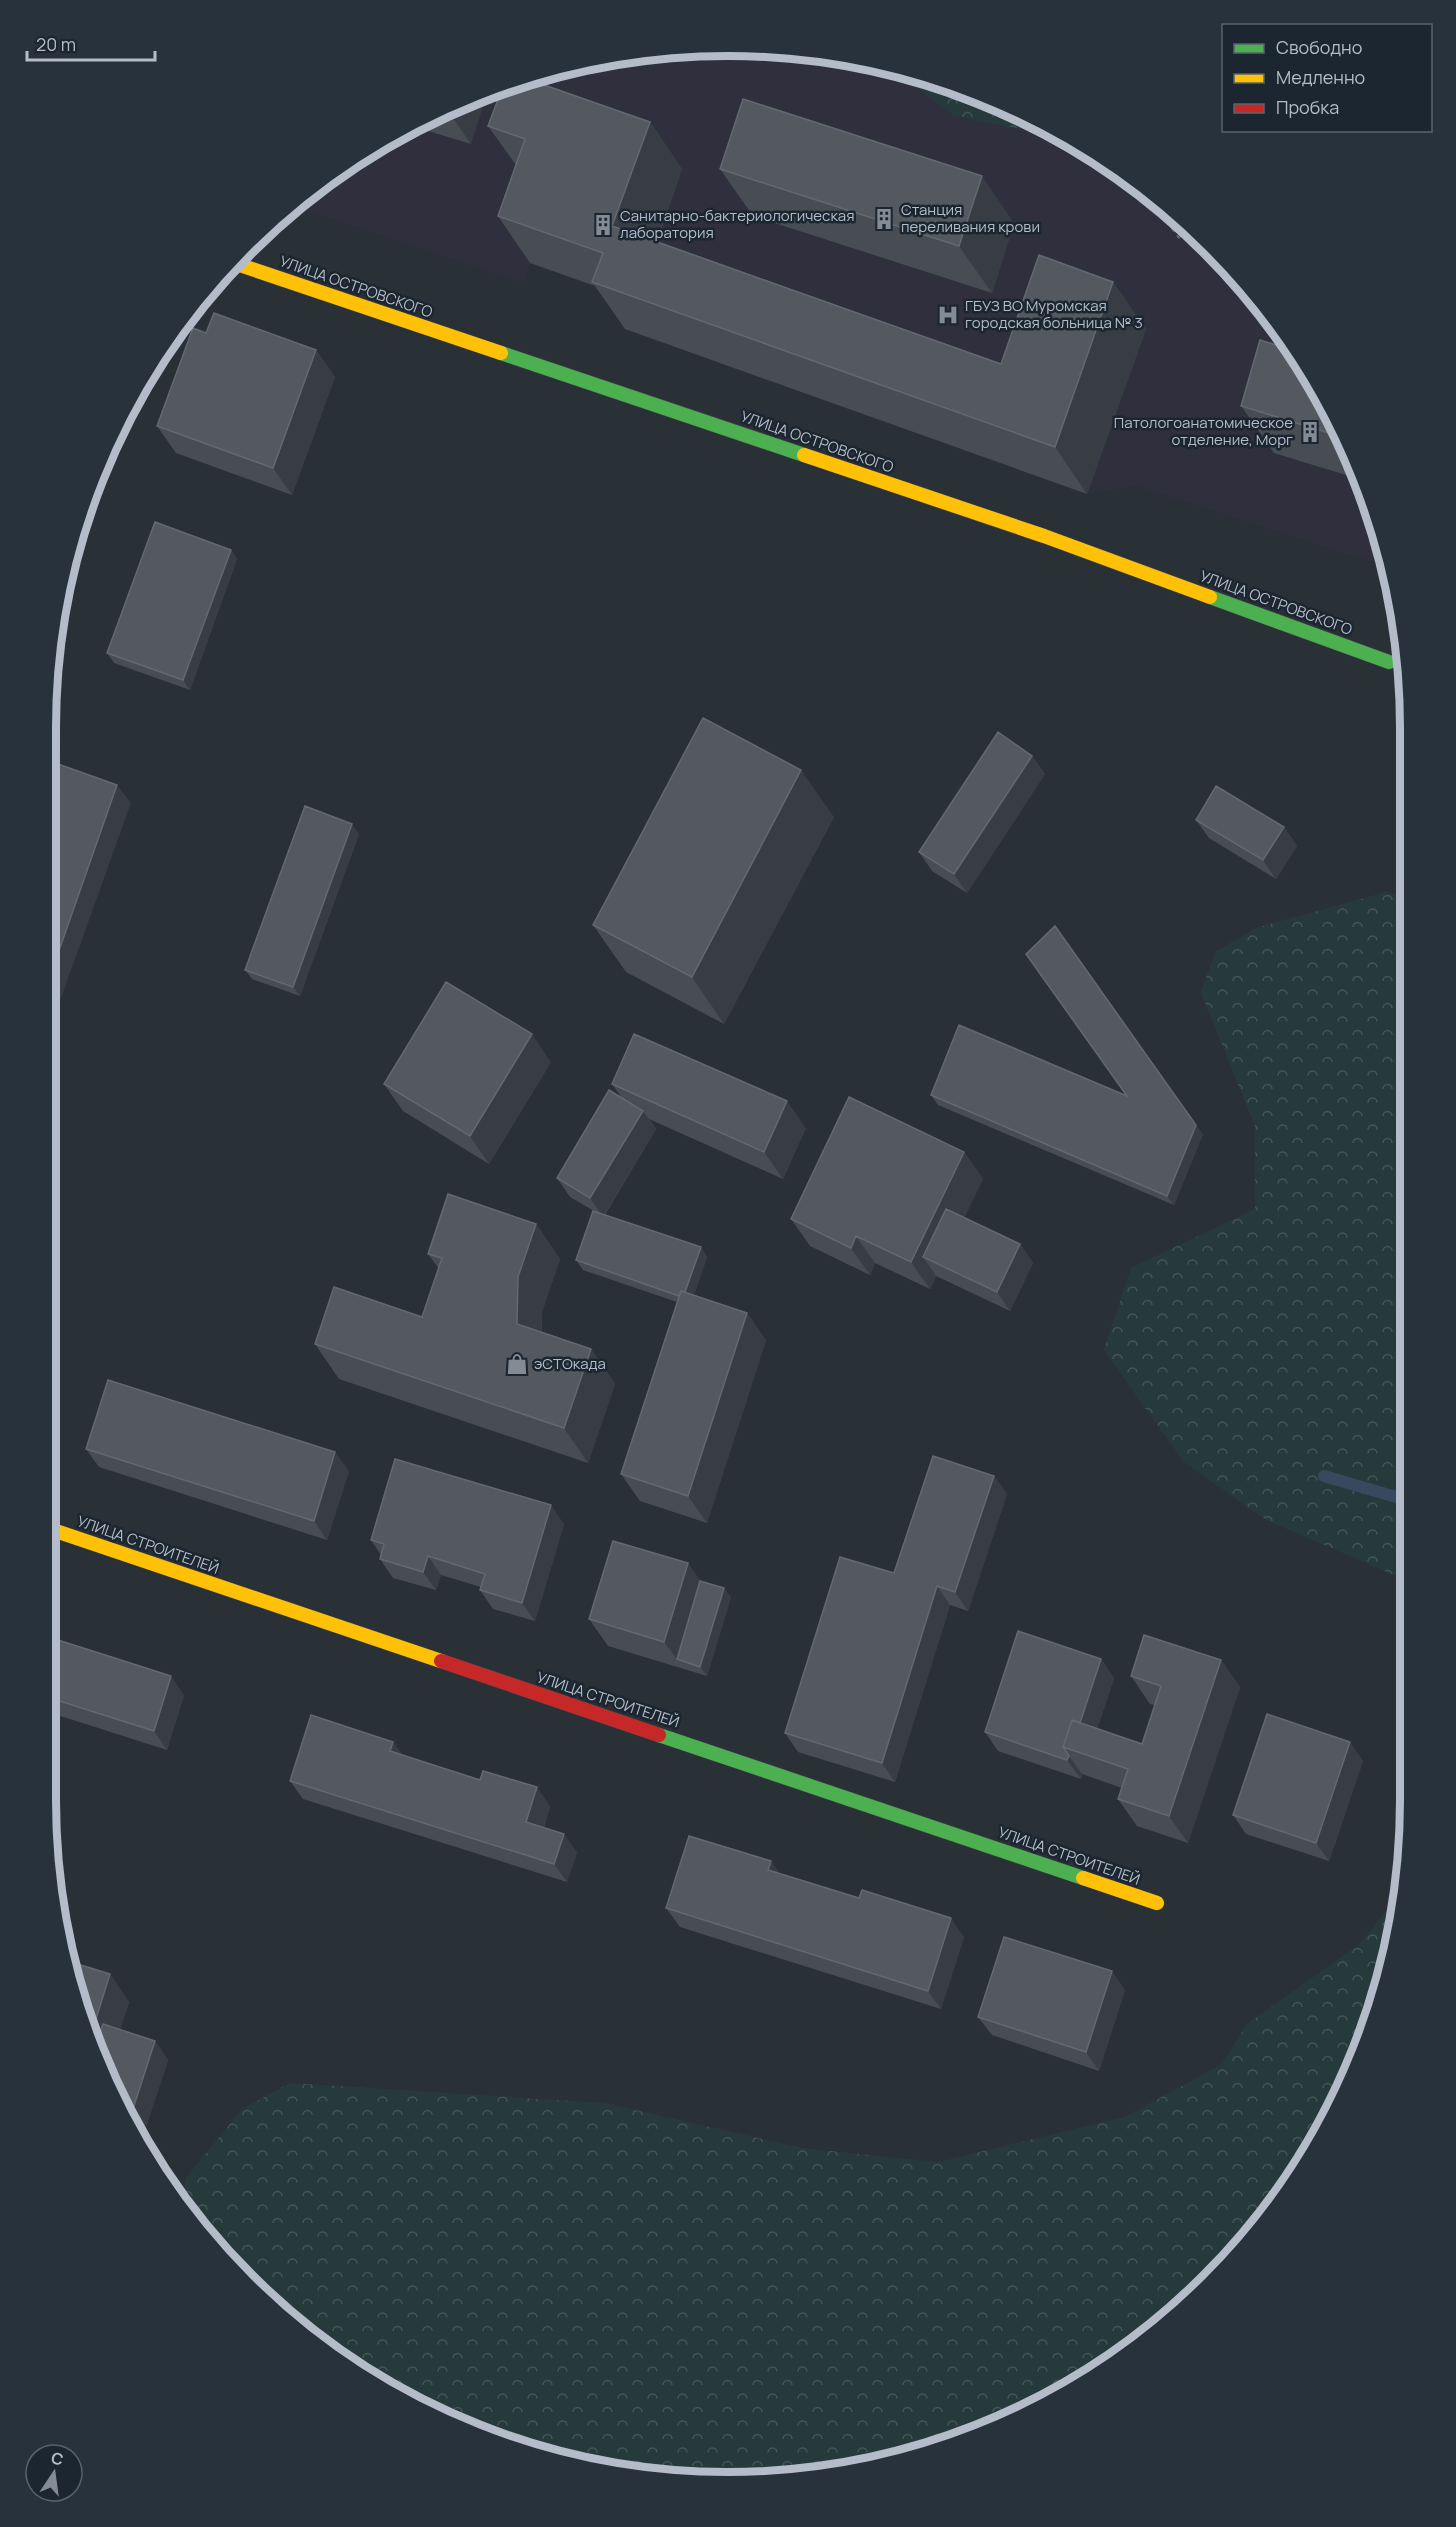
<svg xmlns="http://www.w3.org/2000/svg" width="1456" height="2527" font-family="Manrope,sans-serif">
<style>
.medical{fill:#2f2f3d}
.forest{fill:url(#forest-crowns)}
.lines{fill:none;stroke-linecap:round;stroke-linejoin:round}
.stream{stroke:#36495f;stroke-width:12}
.fast-casing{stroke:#474c51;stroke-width:15}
.slow-casing{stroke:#474c51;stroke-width:15}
.jam-casing{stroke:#474c51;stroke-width:15}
.path{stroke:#5c6268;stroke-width:4;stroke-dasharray:4.5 4.5;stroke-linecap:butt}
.fast{stroke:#4caf50;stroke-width:14}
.slow{stroke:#ffc107;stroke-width:14}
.jam{stroke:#c62828;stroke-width:14}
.wall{fill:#484d54}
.shaded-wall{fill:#373d43}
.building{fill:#545960;stroke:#626970;stroke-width:1.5}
.labels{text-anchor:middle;stroke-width:5;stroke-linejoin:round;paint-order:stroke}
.poi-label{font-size:15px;fill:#b3bcc8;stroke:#1c2631;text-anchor:start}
.street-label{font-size:15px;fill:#b3bcc8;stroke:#1c2631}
.rim{fill:none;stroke:#b3bcc8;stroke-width:8}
</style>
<defs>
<pattern id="forest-crowns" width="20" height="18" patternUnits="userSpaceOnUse" patternTransform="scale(1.5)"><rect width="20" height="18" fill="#263a3c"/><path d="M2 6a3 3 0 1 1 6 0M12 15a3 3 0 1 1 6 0" fill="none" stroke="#435557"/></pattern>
</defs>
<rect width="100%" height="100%" fill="#293036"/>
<path class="medical" d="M 728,45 L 861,58 L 989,97 L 1107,160 L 1211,245 L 1319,386 L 1375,509 L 1387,567 L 1136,486 L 1087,494 L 625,329 L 635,300 L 531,263 L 523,283 L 293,206 L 348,160 L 466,97 L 594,58 Z"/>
<path class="forest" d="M 904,71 L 989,97 L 1051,130 L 1047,134 L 954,116 L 905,79 Z
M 1386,892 L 1410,898 L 1410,1582 L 1266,1520 L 1184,1462 L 1104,1350 L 1131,1268 L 1255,1209 L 1255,1126 L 1201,993 L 1215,952 L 1256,928 Z
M 1400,1893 L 1375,2019 L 1296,2178 L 1241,2250 L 1144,2341 L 1069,2391 L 948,2446 L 772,2481 L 639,2476 L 551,2459 L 426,2412 L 348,2367 L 245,2282 L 181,2206 L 186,2178 L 242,2109 L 290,2083 L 604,2103 L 802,2148 L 938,2162 L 1125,2117 L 1222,2064 L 1247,2024 L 1360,1944 Z"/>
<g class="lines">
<path class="stream" d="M 1324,1476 L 1410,1501"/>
<defs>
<path id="fast" d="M 501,353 L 804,455
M 1210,597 L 1389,662
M 659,1735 L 1083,1878"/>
<path id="slow" d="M 231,262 L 501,353
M 804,455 L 1044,536 L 1210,597
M 50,1529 L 441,1661
M 1083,1878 L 1157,1903"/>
<path id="jam" d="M 441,1661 L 659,1735"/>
</defs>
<use href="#fast" class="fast-casing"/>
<use href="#slow" class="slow-casing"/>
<use href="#jam" class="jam-casing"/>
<path class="path" d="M 1146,191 L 1180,238"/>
<use href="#fast" class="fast"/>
<use href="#slow" class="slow"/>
<use href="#jam" class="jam"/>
</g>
<path class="wall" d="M 466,97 L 471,144 L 412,126 Z
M 650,122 L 682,169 L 657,241 L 1001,364 L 1113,282 L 1146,329 L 1087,494 L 625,329 L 595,286 L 530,263 L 498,216 L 516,165 L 488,126 Z
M 720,169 L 1014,223 L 992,293 L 753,216 Z
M 316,350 L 335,377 L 292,495 L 176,453 L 157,426 Z
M 1319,386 L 1362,480 L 1274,453 L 1241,406 Z
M 231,550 L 237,559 L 190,690 L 114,663 L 107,653 Z
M 1032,756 L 1045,774 L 967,893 L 932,871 L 919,852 Z
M 834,817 L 724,1024 L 626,972 L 593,925 Z
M 1196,820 L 1284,827 L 1297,846 L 1276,879 L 1209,838 Z
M 359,834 L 300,996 L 252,979 L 245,970 Z
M 551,1062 L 489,1164 L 403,1111 L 384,1084 Z
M 612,1084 L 806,1128 L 783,1179 L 649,1119 L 656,1129 L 605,1215 L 701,1247 L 707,1257 L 694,1295 L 747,1313 L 766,1340 L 707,1523 L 640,1501 L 621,1474 L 677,1302 L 583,1270 L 576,1260 L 594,1211 L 570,1197 L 557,1178 L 622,1098 Z
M 931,1095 L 1203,1134 L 1174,1205 L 938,1105 Z
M 964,1152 L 983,1179 L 964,1218 L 1020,1244 L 1033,1263 L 1010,1311 L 936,1276 L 930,1289 L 875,1263 L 870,1275 L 810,1246 L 791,1219 Z
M 536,1224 L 560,1259 L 542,1312 L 542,1332 L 591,1349 L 615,1384 L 588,1463 L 339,1379 L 315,1344 L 422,1317 L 439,1269 L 428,1254 Z
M 86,1449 L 349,1471 L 327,1540 L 99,1467 Z
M 994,1476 L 1007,1494 L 968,1611 L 950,1605 L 895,1782 L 798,1752 L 785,1733 L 894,1573 Z
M 564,1524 L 535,1621 L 493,1609 L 480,1590 L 481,1587 L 441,1575 L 436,1590 L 393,1578 L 380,1559 L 381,1555 L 371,1540 Z
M 688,1563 L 700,1581 L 731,1597 L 707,1676 L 608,1646 L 589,1619 Z
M 50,1655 L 184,1695 L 167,1750 L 51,1713 Z
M 1101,1659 L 1114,1678 L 1097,1729 L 1142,1744 L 1155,1705 L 1150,1704 L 1131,1676 L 1221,1660 L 1240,1687 L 1188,1843 L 1137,1826 L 1118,1799 L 1122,1788 L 1082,1774 L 1081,1779 L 998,1751 L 985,1732 Z
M 393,1742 L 402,1755 L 550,1806 L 544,1827 L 577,1852 L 567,1882 L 303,1799 L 290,1781 Z
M 1363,1761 L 1329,1861 L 1246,1834 L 1233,1815 Z
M 771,1861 L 779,1873 L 964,1937 L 941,2009 L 680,1927 L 666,1908 Z
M 110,1974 L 129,2002 L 120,2030 L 155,2041 L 168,2060 L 144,2133 L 133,2130 L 116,2101 Z
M 1125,1990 L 1099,2071 L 992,2035 L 978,2017 Z"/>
<path class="shaded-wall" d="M 488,91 L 471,144 L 446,108 L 466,97 Z
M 650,122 L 682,169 L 645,273 L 612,226 Z
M 982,176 L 1014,223 L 992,293 L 959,246 Z
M 1113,282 L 1146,329 L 1087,494 L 1055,447 Z
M 316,350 L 335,377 L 292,495 L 273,468 Z
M 231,550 L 237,559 L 190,690 L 183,680 Z
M 1032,756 L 1045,774 L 967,893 L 954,874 Z
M 801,770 L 834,817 L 724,1024 L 692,977 Z
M 117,785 L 131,803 L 51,1026 L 48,1021 L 48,982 Z
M 352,824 L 359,834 L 300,996 L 293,987 Z
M 1284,827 L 1297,846 L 1276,879 L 1263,860 Z
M 532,1034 L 551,1062 L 489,1164 L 470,1136 Z
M 787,1101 L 806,1128 L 783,1179 L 764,1152 Z
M 643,1111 L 656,1129 L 603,1217 L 590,1198 Z
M 1196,1125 L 1203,1134 L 1174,1205 L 1167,1196 Z
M 964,1152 L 983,1179 L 941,1266 L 923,1257 L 936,1276 L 930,1289 L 911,1262 Z
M 536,1224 L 560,1259 L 542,1312 L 541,1359 L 517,1324 L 518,1277 Z
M 856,1236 L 875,1263 L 870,1275 L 851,1248 Z
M 1020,1244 L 1033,1263 L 1010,1311 L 997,1292 Z
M 701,1247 L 707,1257 L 690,1307 L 683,1297 Z
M 747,1313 L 766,1340 L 707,1523 L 688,1496 Z
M 591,1349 L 615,1384 L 588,1463 L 564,1428 Z
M 335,1452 L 349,1471 L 327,1540 L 314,1521 Z
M 994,1476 L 1007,1494 L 968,1611 L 955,1592 Z
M 551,1505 L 564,1524 L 535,1621 L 522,1603 Z
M 428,1556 L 441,1575 L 436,1590 L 423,1572 Z
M 688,1563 L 707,1590 L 677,1659 L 664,1642 Z
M 937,1586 L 950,1605 L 895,1782 L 882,1763 Z
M 724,1588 L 731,1597 L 707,1676 L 700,1667 Z
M 1101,1659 L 1114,1678 L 1088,1756 L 1071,1750 Z
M 1221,1660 L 1240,1687 L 1188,1843 L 1169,1816 Z
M 171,1676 L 184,1695 L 167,1750 L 154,1731 Z
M 393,1742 L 406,1760 L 390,1751 Z
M 1350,1742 L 1363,1761 L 1329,1861 L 1316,1843 Z
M 1069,1756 L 1082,1774 L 1081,1779 L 1067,1760 Z
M 537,1787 L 550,1806 L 539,1841 L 526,1822 Z
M 564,1834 L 577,1852 L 567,1882 L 554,1864 Z
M 771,1861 L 784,1880 L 768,1870 Z
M 951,1918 L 964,1937 L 941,2009 L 928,1991 Z
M 1112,1971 L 1125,1990 L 1099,2071 L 1086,2052 Z
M 110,1974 L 129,2002 L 105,2076 L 90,2038 Z
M 155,2041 L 168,2060 L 144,2133 L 131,2115 Z"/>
<path class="building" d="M 527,79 L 650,122 L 612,226 L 1001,364 L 1039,255 L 1113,282 L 1055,447 L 592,282 L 603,253 L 498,216 L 525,139 L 488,126 L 503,86 Z
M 743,99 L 982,176 L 959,246 L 720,169 Z
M 214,313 L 316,350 L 273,468 L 157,426 L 193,328 L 206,333 Z
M 1260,340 L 1292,350 L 1319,386 L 1342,437 L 1241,406 Z
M 155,522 L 231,550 L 183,680 L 107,653 Z
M 703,718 L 801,770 L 692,977 L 593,925 Z
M 998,732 L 1032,756 L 954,874 L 919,852 Z
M 47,760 L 117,785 L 48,982 Z
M 1216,786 L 1284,827 L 1263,860 L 1196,820 Z
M 305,806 L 352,824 L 293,987 L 245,970 Z
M 1055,926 L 1196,1125 L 1167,1196 L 931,1095 L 959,1025 L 1127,1096 L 1026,954 Z
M 446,982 L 532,1034 L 470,1136 L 384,1084 Z
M 634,1034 L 787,1101 L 764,1152 L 612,1084 Z
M 609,1090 L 643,1111 L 590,1198 L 557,1178 Z
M 849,1097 L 964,1152 L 911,1262 L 856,1236 L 851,1248 L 791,1219 Z
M 448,1194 L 536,1224 L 518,1277 L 517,1324 L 591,1349 L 564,1428 L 315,1344 L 334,1287 L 422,1317 L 442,1258 L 428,1254 Z
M 946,1209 L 1020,1244 L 997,1292 L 923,1257 Z
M 593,1211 L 701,1247 L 685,1292 L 681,1291 L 679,1296 L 576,1260 Z
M 681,1291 L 747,1313 L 688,1496 L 621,1474 Z
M 108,1380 L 335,1452 L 314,1521 L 86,1449 Z
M 933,1456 L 994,1476 L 955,1592 L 937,1586 L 882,1763 L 785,1733 L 840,1557 L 894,1573 Z
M 395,1459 L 551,1505 L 522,1603 L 480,1590 L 485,1574 L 428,1556 L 423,1572 L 380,1559 L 384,1544 L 371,1540 Z
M 613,1541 L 688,1563 L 664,1642 L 589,1619 Z
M 700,1581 L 724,1588 L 700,1667 L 677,1659 Z
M 1018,1631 L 1101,1659 L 1080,1723 L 1072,1720 L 1063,1747 L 1069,1756 L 1067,1760 L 985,1732 Z
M 1144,1635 L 1221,1660 L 1169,1816 L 1118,1799 L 1128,1769 L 1063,1747 L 1072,1720 L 1142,1744 L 1161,1686 L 1131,1676 Z
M 55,1639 L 171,1676 L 154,1731 L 50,1698 L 50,1655 Z
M 1267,1714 L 1350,1742 L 1316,1843 L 1233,1815 Z
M 311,1715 L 393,1742 L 390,1751 L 480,1780 L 483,1771 L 537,1787 L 526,1822 L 564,1834 L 554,1864 L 290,1781 Z
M 689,1836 L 771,1861 L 768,1870 L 859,1898 L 862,1890 L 951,1918 L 928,1991 L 666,1908 Z
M 1004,1937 L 1112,1971 L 1086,2052 L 978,2017 Z
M 68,1961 L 110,1974 L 90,2038 L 81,2018 Z
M 103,2024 L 155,2041 L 131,2115 L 122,2112 L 116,2101 L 94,2050 Z"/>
<defs>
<symbol id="building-bare" viewBox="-9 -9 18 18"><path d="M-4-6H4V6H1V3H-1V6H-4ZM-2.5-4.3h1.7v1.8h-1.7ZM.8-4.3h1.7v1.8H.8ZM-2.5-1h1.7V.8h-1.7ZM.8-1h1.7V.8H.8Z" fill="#838b95" stroke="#1c2631" stroke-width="2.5" paint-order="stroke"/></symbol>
<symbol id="hospital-bare" viewBox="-9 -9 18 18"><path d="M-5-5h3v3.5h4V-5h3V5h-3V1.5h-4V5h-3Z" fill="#838b95" stroke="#1c2631" stroke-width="2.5" paint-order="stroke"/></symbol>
<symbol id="shop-bare" viewBox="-9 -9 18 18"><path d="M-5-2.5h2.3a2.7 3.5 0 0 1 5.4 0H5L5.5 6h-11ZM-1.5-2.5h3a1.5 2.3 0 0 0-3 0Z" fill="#838b95" stroke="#1c2631" stroke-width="2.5" paint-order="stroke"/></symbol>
</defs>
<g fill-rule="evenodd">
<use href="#building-bare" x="869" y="204" width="30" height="30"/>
<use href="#building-bare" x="588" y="210" width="30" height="30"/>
<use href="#hospital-bare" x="933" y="300" width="30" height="30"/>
<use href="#building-bare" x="1295" y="417" width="30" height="30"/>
<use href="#shop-bare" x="502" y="1349" width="30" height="30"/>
</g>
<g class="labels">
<g class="poi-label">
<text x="901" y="215">Станция<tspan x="901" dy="17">переливания крови</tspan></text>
<text x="620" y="221">Санитарно-бактериологическая<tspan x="620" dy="17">лаборатория</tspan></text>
<text x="965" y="311">ГБУЗ ВО Муромская<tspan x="965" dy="17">городская больница № 3</tspan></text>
<text x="1293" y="428" text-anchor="end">Патологоанатомическое<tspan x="1293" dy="17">отделение, Морг</tspan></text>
<text x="534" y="1369">эСТОкада</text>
</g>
<g class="street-label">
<text transform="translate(356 287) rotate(19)" y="5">УЛИЦА ОСТРОВСКОГО</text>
<text transform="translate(817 442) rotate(19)" y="5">УЛИЦА ОСТРОВСКОГО</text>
<text transform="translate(1276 603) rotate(20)" y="5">УЛИЦА ОСТРОВСКОГО</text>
<text transform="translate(148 1545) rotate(19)" y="5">УЛИЦА СТРОИТЕЛЕЙ</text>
<text transform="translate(608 1700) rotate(18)" y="5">УЛИЦА СТРОИТЕЛЕЙ</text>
<text transform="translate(1069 1856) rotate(19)" y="5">УЛИЦА СТРОИТЕЛЕЙ</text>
</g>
</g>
<path d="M0 0H1456V2527H0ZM728 56H728A672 672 0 0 1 1400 728V1800A672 672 0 0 1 728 2472H728A672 672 0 0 1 56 1800V728A672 672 0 0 1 728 56Z" fill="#28323d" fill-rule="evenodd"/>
<path class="rim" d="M728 56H728A672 672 0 0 1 1400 728V1800A672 672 0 0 1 728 2472H728A672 672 0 0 1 56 1800V728A672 672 0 0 1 728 56Z"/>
<rect x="1222" y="24" width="210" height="108" fill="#1c2631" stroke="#58626d" stroke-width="1.5"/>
<rect x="1234" y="44" width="30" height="9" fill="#4caf50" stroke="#58626d" stroke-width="1.5"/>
<text x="1276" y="54" font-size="18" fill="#b3bcc8">Свободно</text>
<rect x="1234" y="74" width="30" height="9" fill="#ffc107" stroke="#58626d" stroke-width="1.5"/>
<text x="1276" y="84" font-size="18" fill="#b3bcc8">Медленно</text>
<rect x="1234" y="104" width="30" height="9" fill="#c62828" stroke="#58626d" stroke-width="1.5"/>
<text x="1276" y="114" font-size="18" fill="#b3bcc8">Пробка</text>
<g transform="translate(54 2473) rotate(13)"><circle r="28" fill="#1c2631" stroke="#58626d" stroke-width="1.5"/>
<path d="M0-4.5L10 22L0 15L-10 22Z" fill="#838b95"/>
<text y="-9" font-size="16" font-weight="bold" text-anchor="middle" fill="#b3bcc8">С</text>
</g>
<path d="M27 51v9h128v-9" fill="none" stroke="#b3bcc8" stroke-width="3"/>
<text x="36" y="51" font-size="18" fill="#b3bcc8" stroke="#1c2631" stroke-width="4.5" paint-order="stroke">20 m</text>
</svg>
